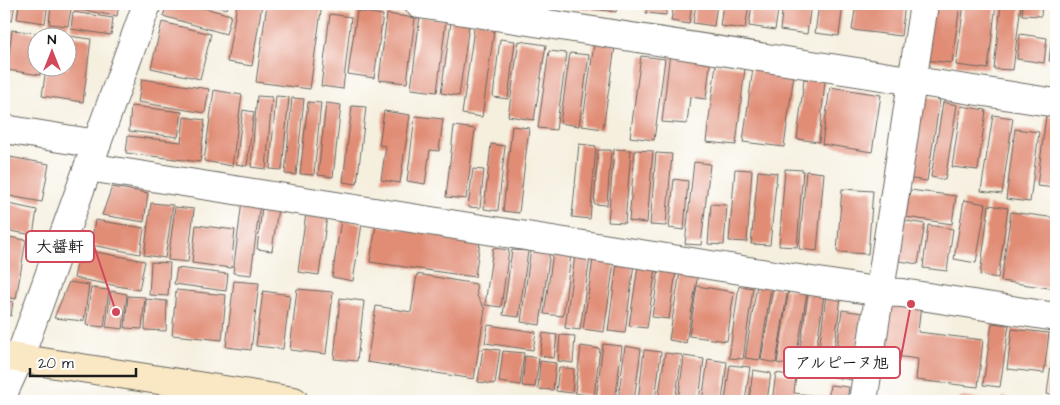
<svg xmlns="http://www.w3.org/2000/svg" width="1060" height="405" font-family="'Architects Daughter','Klee One',sans-serif">
<style>
.building{fill:#e18d76}
.lines{fill:none;stroke-linecap:round;stroke-linejoin:round}
.street-casing{stroke:#686660;stroke-width:30}
.secondary-casing{stroke:#686660;stroke-width:30}
.street{stroke:#fff;stroke-width:28}
.secondary{stroke:#fae7c3;stroke-width:28}
.leader{fill:none;stroke:#d1495b;stroke-width:2}
.callout-dot{fill:#d1495b;stroke:#fff;stroke-width:2}
.callout{fill:#fff;stroke:#d1495b;stroke-width:2}
.callout-label{font-size:16px;text-anchor:middle;font-weight:bold;fill:#1c1c1c}
</style>
<rect width="100%" height="100%" fill="#fff"/>
<filter id="ink" filterUnits="userSpaceOnUse"><feTurbulence type="fractalNoise" baseFrequency=".02" numOctaves="2"/><feDisplacementMap in="SourceGraphic" scale="10" xChannelSelector="R" yChannelSelector="G"/><feConvolveMatrix kernelMatrix="1 2 1 2 8 2 1 2 1" color-interpolation-filters="sRGB"/></filter>
<filter id="wash" filterUnits="userSpaceOnUse"><feTurbulence type="fractalNoise" baseFrequency=".0096" numOctaves="4" result="noise"/><feDisplacementMap in="SourceGraphic" scale="20" xChannelSelector="R" yChannelSelector="G"/><feGaussianBlur stdDeviation="1.12" result="paint"/><feColorMatrix in="noise" values="0 0 0 0 0 0 0 0 0 0 0 0 0 0 0 0 0 1.4 0 .05"/><feComposite in="paint" operator="in"/></filter>
<g filter="url(#wash)">
<rect width="100%" height="100%" fill="#f5efde"/>
<g id="blocks">
<path class="building" d="M 4,4 L 15,4 L 12,21 L 4,19 Z
M 19,4 L 48,4 L 45,23 L 17,19 Z
M 51,4 L 72,4 L 68,26 L 49,24 Z
M 75,4 L 119,4 L 117,16 L 74,9 Z
M 167,4 L 189,4 L 231,15 L 226,34 L 163,16 Z
M 208,4 L 229,4 L 227,9 Z
M 237,4 L 262,4 L 252,66 L 227,62 Z
M 267,4 L 322,4 L 310,89 L 256,82 Z
M 576,4 L 617,4 L 616,12 L 576,7 Z
M 647,4 L 667,4 L 666,15 L 646,13 Z
M 674,4 L 692,4 L 689,24 L 671,21 Z
M 696,4 L 717,4 L 714,26 L 693,23 Z
M 723,4 L 749,4 L 745,29 L 720,26 Z
M 752,4 L 779,4 L 775,30 L 749,26 Z
M 783,4 L 811,4 L 807,34 L 780,30 Z
M 819,4 L 843,4 L 839,36 L 815,33 Z
M 856,4 L 905,4 L 901,36 L 852,30 Z
M 933,4 L 960,4 L 952,63 L 925,60 Z
M 964,4 L 996,4 L 988,69 L 956,65 Z
M 1001,4 L 1021,4 L 1013,70 L 994,69 Z
M 1023,4 L 1042,4 L 1041,16 L 1022,15 Z
M 1055,8 L 1056,9 L 1056,62 L 1049,61 Z
M 357,11 L 383,15 L 374,78 L 348,74 Z
M 73,12 L 113,18 L 111,35 L 71,29 Z
M 330,14 L 351,17 L 343,89 L 321,86 Z
M 387,14 L 415,18 L 407,83 L 379,80 Z
M 452,15 L 470,18 L 459,96 L 441,93 Z
M 420,16 L 446,20 L 437,92 L 411,89 Z
M 475,21 L 495,24 L 482,117 L 462,114 Z
M 162,22 L 211,34 L 200,79 L 151,68 Z
M 4,27 L 9,28 L 5,56 L 4,56 Z
M 12,30 L 45,34 L 44,38 L 38,38 L 38,68 L 41,68 L 40,75 L 7,70 Z
M 50,34 L 67,36 L 67,38 L 50,38 Z
M 1020,34 L 1047,38 L 1044,63 L 1017,59 Z
M 68,36 L 91,39 L 83,102 L 42,96 L 46,68 L 68,68 Z
M 595,37 L 616,40 L 603,129 L 582,126 Z
M 500,39 L 515,41 L 508,99 L 493,97 Z
M 519,41 L 546,45 L 534,120 L 508,116 Z
M 549,51 L 567,53 L 556,130 L 538,128 Z
M 670,52 L 711,56 L 706,99 L 690,97 L 687,124 L 662,122 Z
M 570,53 L 589,55 L 579,126 L 560,123 Z
M 641,56 L 665,59 L 654,140 L 630,137 Z
M 716,64 L 745,68 L 736,145 L 706,142 Z
M 753,68 L 794,74 L 784,147 L 743,142 Z
M 142,79 L 209,89 L 205,113 L 138,102 Z
M 804,79 L 825,81 L 819,142 L 797,139 Z
M 830,87 L 881,95 L 872,152 L 822,144 Z
M 214,90 L 242,95 L 232,166 L 204,161 Z
M 918,95 L 940,99 L 927,181 L 905,178 Z
M 257,96 L 272,97 L 266,169 L 251,167 Z
M 276,96 L 289,97 L 282,170 L 270,169 Z
M 292,98 L 304,99 L 296,175 L 285,174 Z
M 308,102 L 321,103 L 314,175 L 300,174 Z
M 943,102 L 957,105 L 945,180 L 931,177 Z
M 326,103 L 341,105 L 333,177 L 318,175 Z
M 131,106 L 182,112 L 178,137 L 129,131 Z
M 352,106 L 366,107 L 357,184 L 343,182 Z
M 961,106 L 986,110 L 978,170 L 952,167 Z
M 243,110 L 254,112 L 247,166 L 236,164 Z
M 384,111 L 410,115 L 400,183 L 381,180 L 386,146 L 379,145 Z
M 993,115 L 1013,118 L 1002,194 L 981,191 Z
M 415,116 L 443,119 L 439,151 L 430,150 L 425,184 L 407,181 Z
M 1046,116 L 1056,118 L 1056,188 L 1037,186 Z
M 184,117 L 205,120 L 200,162 L 126,153 L 128,136 L 181,142 Z
M 454,126 L 475,129 L 466,199 L 446,197 Z
M 512,126 L 529,128 L 519,213 L 503,211 Z
M 1015,129 L 1039,132 L 1030,202 L 1006,199 Z
M 491,144 L 505,146 L 498,211 L 484,209 Z
M 579,144 L 596,146 L 590,219 L 572,217 Z
M 614,149 L 631,150 L 625,223 L 608,222 Z
M 598,150 L 611,150 L 607,205 L 594,204 Z
M 635,150 L 653,151 L 647,223 L 629,221 Z
M 656,153 L 672,154 L 666,226 L 650,225 Z
M 4,156 L 49,164 L 42,202 L 4,195 Z
M 694,162 L 710,164 L 701,245 L 685,244 Z
M 473,169 L 484,170 L 480,208 L 468,207 Z
M 735,169 L 752,170 L 747,242 L 729,241 Z
M 785,169 L 803,170 L 797,247 L 779,246 Z
M 758,171 L 777,173 L 770,245 L 751,244 Z
M 806,171 L 824,173 L 817,251 L 799,249 Z
M 674,179 L 688,181 L 684,230 L 669,228 Z
M 112,187 L 148,193 L 144,222 L 102,215 Z
M 842,189 L 873,191 L 868,254 L 837,252 Z
M 910,190 L 956,196 L 952,224 L 906,217 Z
M 964,200 L 986,204 L 976,263 L 954,259 Z
M 242,201 L 260,203 L 251,275 L 233,273 Z
M 4,203 L 37,210 L 33,235 L 4,230 Z
M 151,203 L 173,205 L 165,258 L 144,255 Z
M 711,204 L 727,205 L 724,245 L 708,244 Z
M 989,205 L 1008,208 L 998,278 L 980,275 Z
M 175,207 L 194,209 L 188,262 L 168,260 Z
M 262,207 L 278,208 L 272,251 L 257,249 Z
M 1011,212 L 1056,218 L 1056,289 L 1001,281 Z
M 306,213 L 327,216 L 319,275 L 298,272 Z
M 95,220 L 144,228 L 140,254 L 91,245 Z
M 341,220 L 362,224 L 353,281 L 332,277 Z
M 900,220 L 925,224 L 918,264 L 893,260 Z
M 196,225 L 235,230 L 231,268 L 192,263 Z
M 376,225 L 480,241 L 475,277 L 370,262 Z
M 928,225 L 953,229 L 947,271 L 923,268 Z
M 4,236 L 26,240 L 16,299 L 4,297 Z
M 493,248 L 509,250 L 501,307 L 485,305 Z
M 531,248 L 550,251 L 540,325 L 521,322 Z
M 80,249 L 145,261 L 139,290 L 74,278 Z
M 512,250 L 528,251 L 519,317 L 503,315 Z
M 553,253 L 571,255 L 563,316 L 544,314 Z
M 575,255 L 590,257 L 580,330 L 565,328 Z
M 593,259 L 614,262 L 604,332 L 583,329 Z
M 151,262 L 170,263 L 168,296 L 149,295 Z
M 617,262 L 634,264 L 625,333 L 608,331 Z
M 638,266 L 656,268 L 647,328 L 629,326 Z
M 177,268 L 228,274 L 226,291 L 174,284 Z
M 659,269 L 676,272 L 669,319 L 652,317 Z
M 680,271 L 698,274 L 686,343 L 669,340 Z
M 417,274 L 476,284 L 477,296 L 485,309 L 474,379 L 367,362 L 376,306 L 411,312 Z
M 234,281 L 259,283 L 251,350 L 226,347 Z
M 69,282 L 89,285 L 84,321 L 54,318 Z
M 757,285 L 771,287 L 760,360 L 745,358 Z
M 697,286 L 734,292 L 727,341 L 689,336 Z
M 739,286 L 753,288 L 743,359 L 729,358 Z
M 773,287 L 788,289 L 776,363 L 761,360 Z
M 91,288 L 109,290 L 104,327 L 86,325 Z
M 297,289 L 333,292 L 326,354 L 290,350 Z
M 789,289 L 807,292 L 795,366 L 777,363 Z
M 176,290 L 226,295 L 222,340 L 172,335 Z
M 111,291 L 127,294 L 123,329 L 106,327 Z
M 263,291 L 290,295 L 283,349 L 256,346 Z
M 808,294 L 824,295 L 813,372 L 797,369 Z
M 826,295 L 841,297 L 831,373 L 816,372 Z
M 128,296 L 145,297 L 142,329 L 125,328 Z
M 340,298 L 364,301 L 357,361 L 334,359 Z
M 146,299 L 167,301 L 166,331 L 145,330 Z
M 4,300 L 13,302 L 11,316 L 4,315 Z
M 887,300 L 921,304 L 918,332 L 983,340 L 978,387 L 916,380 L 918,359 L 880,354 Z
M 842,310 L 862,313 L 853,380 L 833,377 Z
M 992,323 L 1009,325 L 1000,387 L 983,385 Z
M 488,325 L 536,332 L 533,350 L 485,343 Z
M 1012,329 L 1049,333 L 1044,373 L 1007,369 Z
M 543,333 L 557,335 L 554,358 L 540,356 Z
M 1055,334 L 1056,335 L 1056,396 L 1047,394 Z
M 560,335 L 575,336 L 573,363 L 558,361 Z
M 603,344 L 622,346 L 615,401 L 596,399 Z
M 581,346 L 600,349 L 594,396 L 575,393 Z
M 625,346 L 641,349 L 634,401 L 618,401 Z
M 483,348 L 500,350 L 495,384 L 478,382 Z
M 644,350 L 661,352 L 655,401 L 638,401 Z
M 503,351 L 524,353 L 520,385 L 499,382 Z
M 665,353 L 682,355 L 675,401 L 658,401 Z
M 525,356 L 539,358 L 535,387 L 522,386 Z
M 684,356 L 704,359 L 699,401 L 678,401 Z
M 708,359 L 727,362 L 722,401 L 702,401 Z
M 540,361 L 556,363 L 553,390 L 538,389 Z
M 730,365 L 750,367 L 745,401 L 725,401 Z
M 559,367 L 574,369 L 572,393 L 556,391 Z
M 753,370 L 771,373 L 767,401 L 749,401 Z
M 776,373 L 796,376 L 794,393 L 826,397 L 826,401 L 772,401 Z
M 830,385 L 849,387 L 847,401 L 828,401 Z
M 960,397 L 980,399 L 980,401 L 959,401 Z
M 1003,397 L 1021,400 L 1021,401 L 1002,401 Z"/>
</g>
</g>
<g filter="url(#ink)">
<use href="#blocks" fill-opacity="0" stroke="#686660" stroke-width="1"/>
<g class="lines">
<defs>
<path id="street" d="M 419,4 L 1056,103
M 4,129 L 97,144
M 88,167 L 881,292 L 902,293 L 1056,317
M 4,392 L 19,359 L 147,4
M 863,401 L 924,4"/>
<path id="secondary" d="M 4,356 L 294,401"/>
</defs>
<use href="#street" class="street-casing"/>
<use href="#secondary" class="secondary-casing"/>
<use href="#street" class="street"/>
<use href="#secondary" class="secondary"/>
</g>
</g>
<path class="leader" d="M116 312L94 246M911 304L900 362"/>
<g class="callout-dot">
<circle cx="116" cy="312" r="5"/>
<circle cx="911" cy="304" r="5"/>
</g>
<g class="callout">
<rect x="26" y="231" width="68" height="31" rx="5"/>
<rect x="784" y="347" width="116" height="31" rx="5"/>
</g>
<g class="callout-label">
<text x="60" y="252">大醤軒</text>
<text x="842" y="368">アルピーヌ旭</text>
</g>
<rect width="1060" height="405" fill="none" stroke="#fff" stroke-width="20"/>
<g transform="translate(52 52)"><circle r="24" fill="#ffffff" stroke="#a4a4a4"/>
<path d="M0-4L9 19L0 12L-9 19Z" fill="#d1495b"/>
<text y="-8" font-size="14" font-weight="bold" text-anchor="middle" fill="#1c1c1c">N</text>
</g>
<path d="M30 368v8h106v-8" fill="none" stroke="#1c1c1c" stroke-width="2.5"/>
<text x="38" y="368" font-size="15" fill="#1c1c1c" stroke="#ffffff" stroke-width="4" paint-order="stroke">20 m</text>
</svg>
